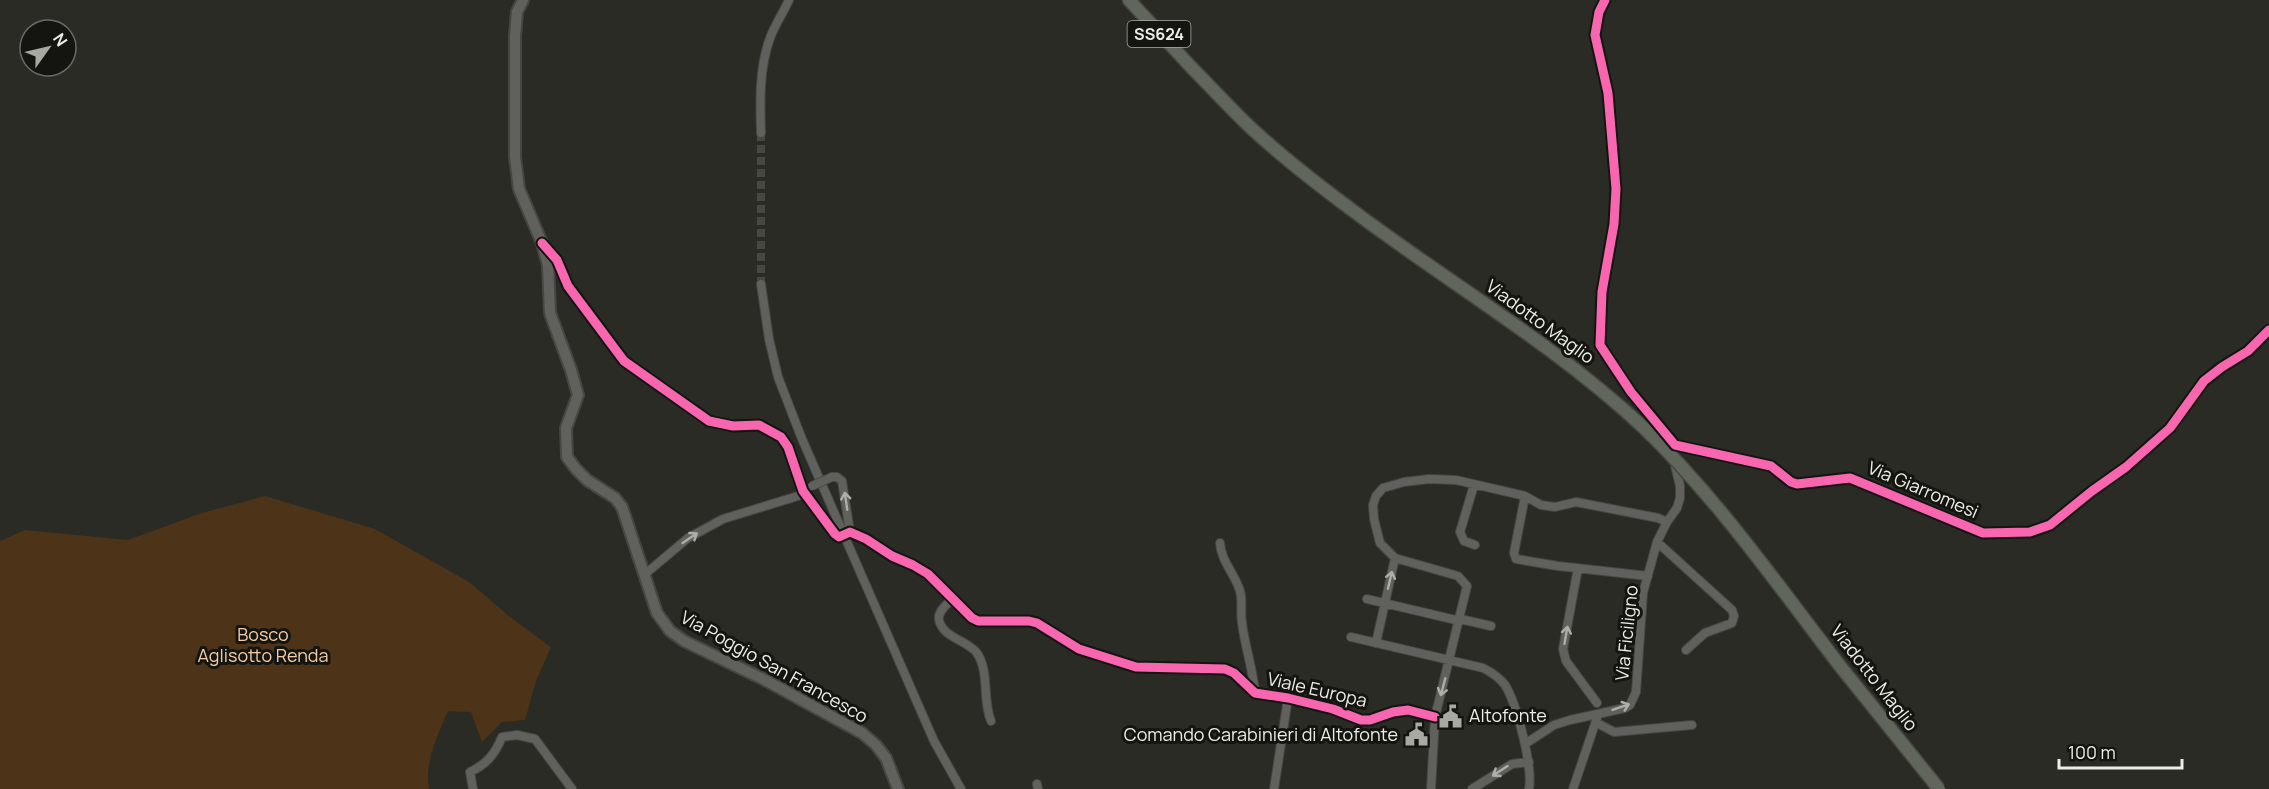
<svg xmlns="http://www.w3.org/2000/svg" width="2269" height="789" font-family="Manrope,sans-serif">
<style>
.green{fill:#4d3317}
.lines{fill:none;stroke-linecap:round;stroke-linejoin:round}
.minor-tunnel{stroke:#474842;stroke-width:8;stroke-dasharray:8 4;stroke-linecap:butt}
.minor-casing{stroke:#464742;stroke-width:10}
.tertiary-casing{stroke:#464742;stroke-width:14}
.primary-casing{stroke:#464742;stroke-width:15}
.minor{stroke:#60615d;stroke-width:8}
.tertiary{stroke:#60615d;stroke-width:10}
.primary{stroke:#60665b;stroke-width:12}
.minor-bridge-casing{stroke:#464742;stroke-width:10;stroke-linecap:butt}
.primary-bridge-casing{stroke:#464742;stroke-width:15;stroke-linecap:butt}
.minor-bridge{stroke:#60615d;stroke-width:8}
.primary-bridge{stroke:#60665b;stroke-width:12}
.cycleway-casing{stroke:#141510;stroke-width:13}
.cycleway{stroke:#f766af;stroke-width:9}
.oneway{stroke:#adaea8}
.labels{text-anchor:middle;stroke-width:6;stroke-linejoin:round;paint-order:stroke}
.shield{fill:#141510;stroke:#abaca6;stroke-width:1.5}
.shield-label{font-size:16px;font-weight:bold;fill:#ecede6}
.street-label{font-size:18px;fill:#ecede6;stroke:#141510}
.park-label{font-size:18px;fill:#f5cba6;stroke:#141510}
.poi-label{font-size:18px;fill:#ecede6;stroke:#141510;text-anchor:start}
</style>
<rect width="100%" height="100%" fill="#2a2b25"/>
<path class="green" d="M 265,496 L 375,529 L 469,582 L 510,617 L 551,647 L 536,681 L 525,720 L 502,722 L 482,742 L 471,712 L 448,711 C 438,734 424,764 429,789 L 0,789 L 0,541 L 25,530 L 128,540 L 202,513 Z"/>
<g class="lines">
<path class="minor-tunnel" d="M 761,133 L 761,284"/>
<defs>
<path id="minor" d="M 1605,0 L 1599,12 L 1595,35 L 1608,93 L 1616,189 L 1614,224 L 1602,292 L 1600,342 L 1604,352 L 1631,392 L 1675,445
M 761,133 C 760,102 759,68 770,38 C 775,25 783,13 789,0
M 545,247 L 557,260 L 568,286 L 624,361 L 709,421 L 733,426 L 759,425 L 781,437 L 788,447 L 803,491 L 835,534 L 839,537 L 850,532 L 866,539 L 892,556 L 913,565 L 928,574 L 972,618 L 978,621 L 1029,621 L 1037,623 L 1079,649 L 1136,667 L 1225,669 L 1234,673 L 1255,693 L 1288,698 L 1333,709 L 1361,720 L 1370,720 L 1393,712 L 1408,710 L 1435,717
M 761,284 L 769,339 L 778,377 L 802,439 L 934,741 L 961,789
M 1675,445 L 1771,466 L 1791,482 L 1797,484 L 1850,478 L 1983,533 L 2030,532 L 2050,525 L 2092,491 L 2126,467 L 2170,428 L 2204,381 L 2222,367 L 2248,351 L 2269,330
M 832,477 L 837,477 L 842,481 L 850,532
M 1474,485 L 1460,532 L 1464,541 L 1475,545
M 1525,496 L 1514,553 L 1516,559 L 1558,566 L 1648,576
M 1657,542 L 1732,610 L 1734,616 L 1732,623 L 1705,633 L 1686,650
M 1220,543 C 1221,561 1235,574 1240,591 C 1243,602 1240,612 1242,623 C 1245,647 1253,669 1255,693
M 1578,568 L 1563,649 L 1566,661 L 1597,703
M 644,575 L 688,538 L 723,519 L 798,496 L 805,490
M 953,598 C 948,604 937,611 939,620 C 943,638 967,640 977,653 C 990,673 982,700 991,721
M 1367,599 L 1460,621
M 1460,619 L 1491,626
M 1351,637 L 1483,668 C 1491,672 1499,677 1505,685 C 1517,704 1533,767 1529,789
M 1376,643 L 1395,558
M 1597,723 L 1614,732 L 1692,725
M 1525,744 L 1554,725 L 1570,720 L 1625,708 L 1630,705 L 1636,692 L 1643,593 L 1657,542 L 1667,522 L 1677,508 L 1680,498 L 1680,486 L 1674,461
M 1037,784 L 1038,789
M 473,789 L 470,772 C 487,764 495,754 502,737 L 517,735 L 535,739 L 572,789
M 1274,789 L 1288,698
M 1431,789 L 1435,717 L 1467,586 L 1458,576 L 1395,558 L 1380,543 L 1374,519 L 1373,505 L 1376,496 L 1383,488 L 1404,482 L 1429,479 L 1456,480 L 1525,496 L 1541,505 L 1555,507 L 1576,502 L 1658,518 L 1667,522
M 1472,789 L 1512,764 L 1529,762
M 1573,789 L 1597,718"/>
<path id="tertiary" d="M 523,0 L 517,12 L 515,36 L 515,157 L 519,189 L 542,243 L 548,265 L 550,313 L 571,370 L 578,395 L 566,428 L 567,457 L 576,469 L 587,480 L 615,498 L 622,507 L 657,613 L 670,631 L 684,641 L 765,680 L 862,733 L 876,745 L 886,758 L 898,789"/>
<path id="primary" d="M 1129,0 L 1191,67"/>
</defs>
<use href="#minor" class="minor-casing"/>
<use href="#tertiary" class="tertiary-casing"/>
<use href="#primary" class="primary-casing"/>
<use href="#minor" class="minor"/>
<use href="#tertiary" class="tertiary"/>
<use href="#primary" class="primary"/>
<defs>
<path id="minor-bridge" d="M 812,486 L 832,477"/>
<path id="primary-bridge" d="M 1191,67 C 1211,87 1230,108 1250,127 C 1282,157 1317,184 1352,210 C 1449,283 1554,344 1643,427 C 1718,499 1777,584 1840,666 C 1873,707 1906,748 1939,789"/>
</defs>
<use href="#minor-bridge" class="minor-bridge-casing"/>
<use href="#primary-bridge" class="primary-bridge-casing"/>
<use href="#minor-bridge" class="minor-bridge"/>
<use href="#primary-bridge" class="primary-bridge"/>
<defs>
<path id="cycleway" d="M 1605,0 L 1599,12 L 1595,35 L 1608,93 L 1616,189 L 1614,224 L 1602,292 L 1600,345 L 1631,392 L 1675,445 L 1771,466 L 1791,482 L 1797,484 L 1850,478 L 1983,533 L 2030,532 L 2050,525 L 2092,491 L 2126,467 L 2170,428 L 2204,381 L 2222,367 L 2248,351 L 2269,330
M 542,243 L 557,260 L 568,286 L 624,361 L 709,421 L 733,426 L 759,425 L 781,437 L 788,447 L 803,491 L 835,534 L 839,537 L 850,532 L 866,539 L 892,556 L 913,565 L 928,574 L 972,618 L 978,621 L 1029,621 L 1037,623 L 1079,649 L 1136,667 L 1225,669 L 1234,673 L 1255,693 L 1288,698 L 1333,709 L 1361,720 L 1370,720 L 1393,712 L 1408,710 L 1435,717"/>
</defs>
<use href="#cycleway" class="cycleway-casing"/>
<use href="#cycleway" class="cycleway"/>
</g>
<defs><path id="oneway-shaft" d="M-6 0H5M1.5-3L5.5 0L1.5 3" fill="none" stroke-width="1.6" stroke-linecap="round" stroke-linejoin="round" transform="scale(1.5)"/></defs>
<g class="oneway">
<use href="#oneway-shaft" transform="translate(846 501) rotate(-98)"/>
<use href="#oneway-shaft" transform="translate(690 538) rotate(-34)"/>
<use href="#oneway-shaft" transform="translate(1390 580) rotate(-77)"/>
<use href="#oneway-shaft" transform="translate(1566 635) rotate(-80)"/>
<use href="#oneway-shaft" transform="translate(1443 687) rotate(105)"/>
<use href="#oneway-shaft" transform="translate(1621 707) rotate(-19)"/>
<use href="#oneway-shaft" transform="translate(1500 771) rotate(147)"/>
</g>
<defs>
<symbol id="civic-bare" viewBox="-9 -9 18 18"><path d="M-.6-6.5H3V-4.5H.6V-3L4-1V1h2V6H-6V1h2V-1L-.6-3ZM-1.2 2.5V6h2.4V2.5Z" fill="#a8a9a2" stroke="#141510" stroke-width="2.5" paint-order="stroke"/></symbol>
</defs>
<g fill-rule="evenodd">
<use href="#civic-bare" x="1434" y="700" width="33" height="33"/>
<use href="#civic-bare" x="1400" y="718" width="33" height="33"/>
</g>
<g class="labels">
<rect class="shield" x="1127.5" y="21" width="63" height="26" rx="4.5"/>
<g class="shield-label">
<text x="1159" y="40">SS624</text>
</g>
<g class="street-label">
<text transform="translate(1540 322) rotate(36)" y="6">Viadotto Maglio</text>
<text transform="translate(1923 490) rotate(23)" y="6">Via Giarromesi</text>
<text transform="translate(1627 633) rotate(-84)" y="6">Via Ficiligno</text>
<text transform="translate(774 667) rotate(29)" y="6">Via Poggio San Francesco</text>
<text transform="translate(1874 678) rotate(52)" y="6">Viadotto Maglio</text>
<text transform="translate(1317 690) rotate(13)" y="6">Viale Europa</text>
</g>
<g class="park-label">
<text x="263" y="641">Bosco<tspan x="263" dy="21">Aglisotto Renda</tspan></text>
</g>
<g class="poi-label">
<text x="1469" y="722">Altofonte</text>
<text x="1398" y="741" text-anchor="end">Comando Carabinieri di Altofonte</text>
</g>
</g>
<g transform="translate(48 48) rotate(56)"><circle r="28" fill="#141510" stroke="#6a6b66" stroke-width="1.5"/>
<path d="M0-4.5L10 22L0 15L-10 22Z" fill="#a8a9a2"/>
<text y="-9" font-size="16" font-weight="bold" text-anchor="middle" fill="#ecede6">N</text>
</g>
<path d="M2059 759v9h123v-9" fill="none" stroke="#ecede6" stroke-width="3"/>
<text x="2068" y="759" font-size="18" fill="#ecede6" stroke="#141510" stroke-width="4.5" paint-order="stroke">100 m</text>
</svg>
